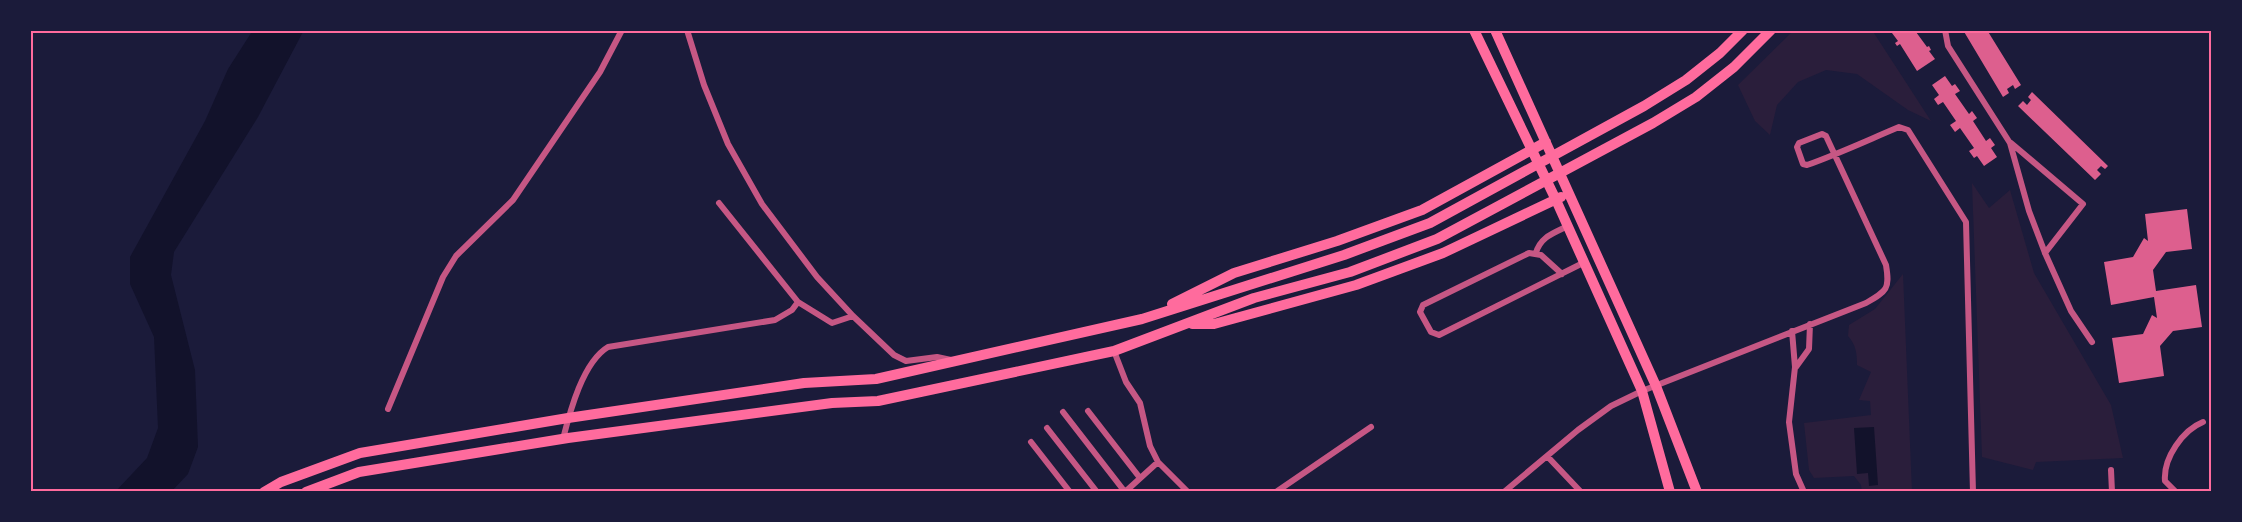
<svg xmlns="http://www.w3.org/2000/svg" width="2242" height="522" font-family="Ubuntu,sans-serif">
<style>
.green{fill:#2a1e3b}
.water{fill:#12122b}
.building{fill:#dd5f8e}
.lines{fill:none;stroke-linecap:round;stroke-linejoin:round}
.minor{stroke:#c65784;stroke-width:6}
.primary{stroke:#ff6b9d;stroke-width:10}
.neatline{fill:none;stroke:#ff6b9d;stroke-width:2}
</style>
<rect width="100%" height="100%" fill="#1b1b3a"/>
<path class="green" d="M 1794,30 L 1872,30 L 1931,121 L 1908,110 L 1857,74 L 1826,70 L 1798,82 L 1777,105 L 1770,135 L 1755,121 L 1738,85 Z
M 1972,183 L 1989,208 L 2010,190 L 2034,273 L 2111,405 L 2123,458 L 2036,462 L 2033,470 L 1982,457 Z
M 1903,274 L 1912,492 L 1862,492 L 1861,485 L 1854,476 L 1814,478 L 1809,470 L 1804,423 L 1871,415 L 1870,401 L 1859,400 L 1871,372 L 1857,365 C 1857,353 1856,345 1848,336 L 1849,325 L 1875,309 Z"/>
<path class="water" d="M 253,30 L 304,30 L 258,117 L 174,252 L 171,275 L 195,370 L 198,447 L 188,474 L 171,492 L 115,492 L 147,458 L 158,428 L 154,337 L 130,284 L 130,257 L 205,121 L 228,69 Z
M 1874,427 L 1878,485 L 1869,486 L 1868,473 L 1857,474 L 1854,428 Z"/>
<path class="building" d="M 1896,30 L 1919,30 L 1916,32 L 1927,47 L 1929,46 L 1931,50 L 1929,51 L 1935,59 L 1917,71 L 1900,44 L 1897,46 L 1895,43 L 1898,41 L 1892,33 Z
M 1963,30 L 1987,30 L 2021,85 L 2015,89 L 2013,85 L 2007,89 L 2009,93 L 2003,97 Z
M 1945,76 L 1952,86 L 1955,84 L 1960,91 L 1955,94 L 1969,114 L 1972,111 L 1977,118 L 1973,121 L 1986,141 L 1990,138 L 1995,145 L 1991,148 L 1997,157 L 1984,166 L 1977,156 L 1974,158 L 1969,151 L 1974,148 L 1960,128 L 1955,132 L 1950,125 L 1956,121 L 1943,102 L 1938,105 L 1934,99 L 1939,95 L 1932,85 Z
M 2032,92 L 2108,166 L 2105,169 L 2101,166 L 2097,170 L 2101,174 L 2095,180 L 2018,106 L 2023,101 L 2027,105 L 2031,100 L 2028,97 Z
M 2187,209 L 2192,249 L 2166,252 L 2153,270 L 2156,291 L 2196,285 L 2202,327 L 2173,331 L 2160,346 L 2164,376 L 2119,383 L 2112,338 L 2143,334 L 2152,315 L 2157,318 L 2154,297 L 2111,305 L 2104,262 L 2133,257 L 2144,238 L 2148,241 L 2145,214 Z"/>
<g class="lines">
<path class="minor" d="M 687,30 L 704,85 L 728,144 L 762,204 L 817,277 L 853,316 L 894,355 L 906,361 L 937,357 L 951,360
M 1945,30 L 1948,46 L 2010,143 L 2029,211 L 2045,253 L 2071,311 L 2092,342
M 2011,143 L 2083,204 L 2045,253
M 1536,253 C 1540,237 1554,233 1568,226
M 1562,274 L 1541,255 L 1529,253 L 1423,305 L 1420,312 L 1431,332 L 1439,335 L 1583,263
M 798,302 L 832,323 L 853,316
M 1792,331 L 1795,367 L 1789,422 L 1796,474 L 1804,492
M 1114,351 L 1126,382 L 1140,403 L 1150,446 L 1158,462 L 1188,492
M 1796,367 L 1809,349 L 1810,324
M 388,409 L 443,277 L 456,256 L 513,200 L 600,72 L 622,30
M 1088,411 L 1140,478
M 1063,412 L 1125,492
M 1047,428 L 1097,492
M 563,439 C 570,411 583,362 608,347 L 775,320 L 792,310 L 798,302 L 719,203
M 1031,442 L 1070,492
M 1547,456 L 1581,492
M 2111,470 L 2112,492
M 1125,492 L 1158,462
M 1276,492 L 1371,427
M 1504,492 L 1578,430 L 1611,406 L 1642,391 L 1866,303 C 1887,291 1890,289 1886,265 L 1826,136 L 1822,134 L 1799,143 L 1797,147 L 1803,164 L 1807,165 C 1838,154 1868,140 1899,127 L 1908,130 L 1966,222 L 1973,492
M 2176,492 L 2165,481 C 2163,458 2183,430 2203,422"/>
<path class="primary" d="M 1474,30 L 1556,200 L 1642,391 L 1670,492
M 1495,30 L 1656,386 L 1697,492
M 1172,304 L 1234,273 L 1337,241 L 1422,210 L 1546,142
M 1192,324 L 1214,324 L 1356,285 L 1443,253 L 1561,197
M 264,492 L 281,482 L 360,453 L 568,418 L 804,383 L 876,379 L 1142,319 L 1344,255 L 1430,223 L 1644,106 L 1686,80 L 1720,53 L 1743,30
M 306,492 L 359,472 L 568,438 L 832,403 L 878,401 L 1114,351 L 1254,298 L 1350,272 L 1437,239 L 1653,123 L 1696,97 L 1734,67 L 1771,30"/>
</g>
<rect width="2242" height="522" fill="none" stroke="#1b1b3a" stroke-width="63"/>
<rect x="32" y="32" width="2178" height="458" class="neatline"/>
</svg>
